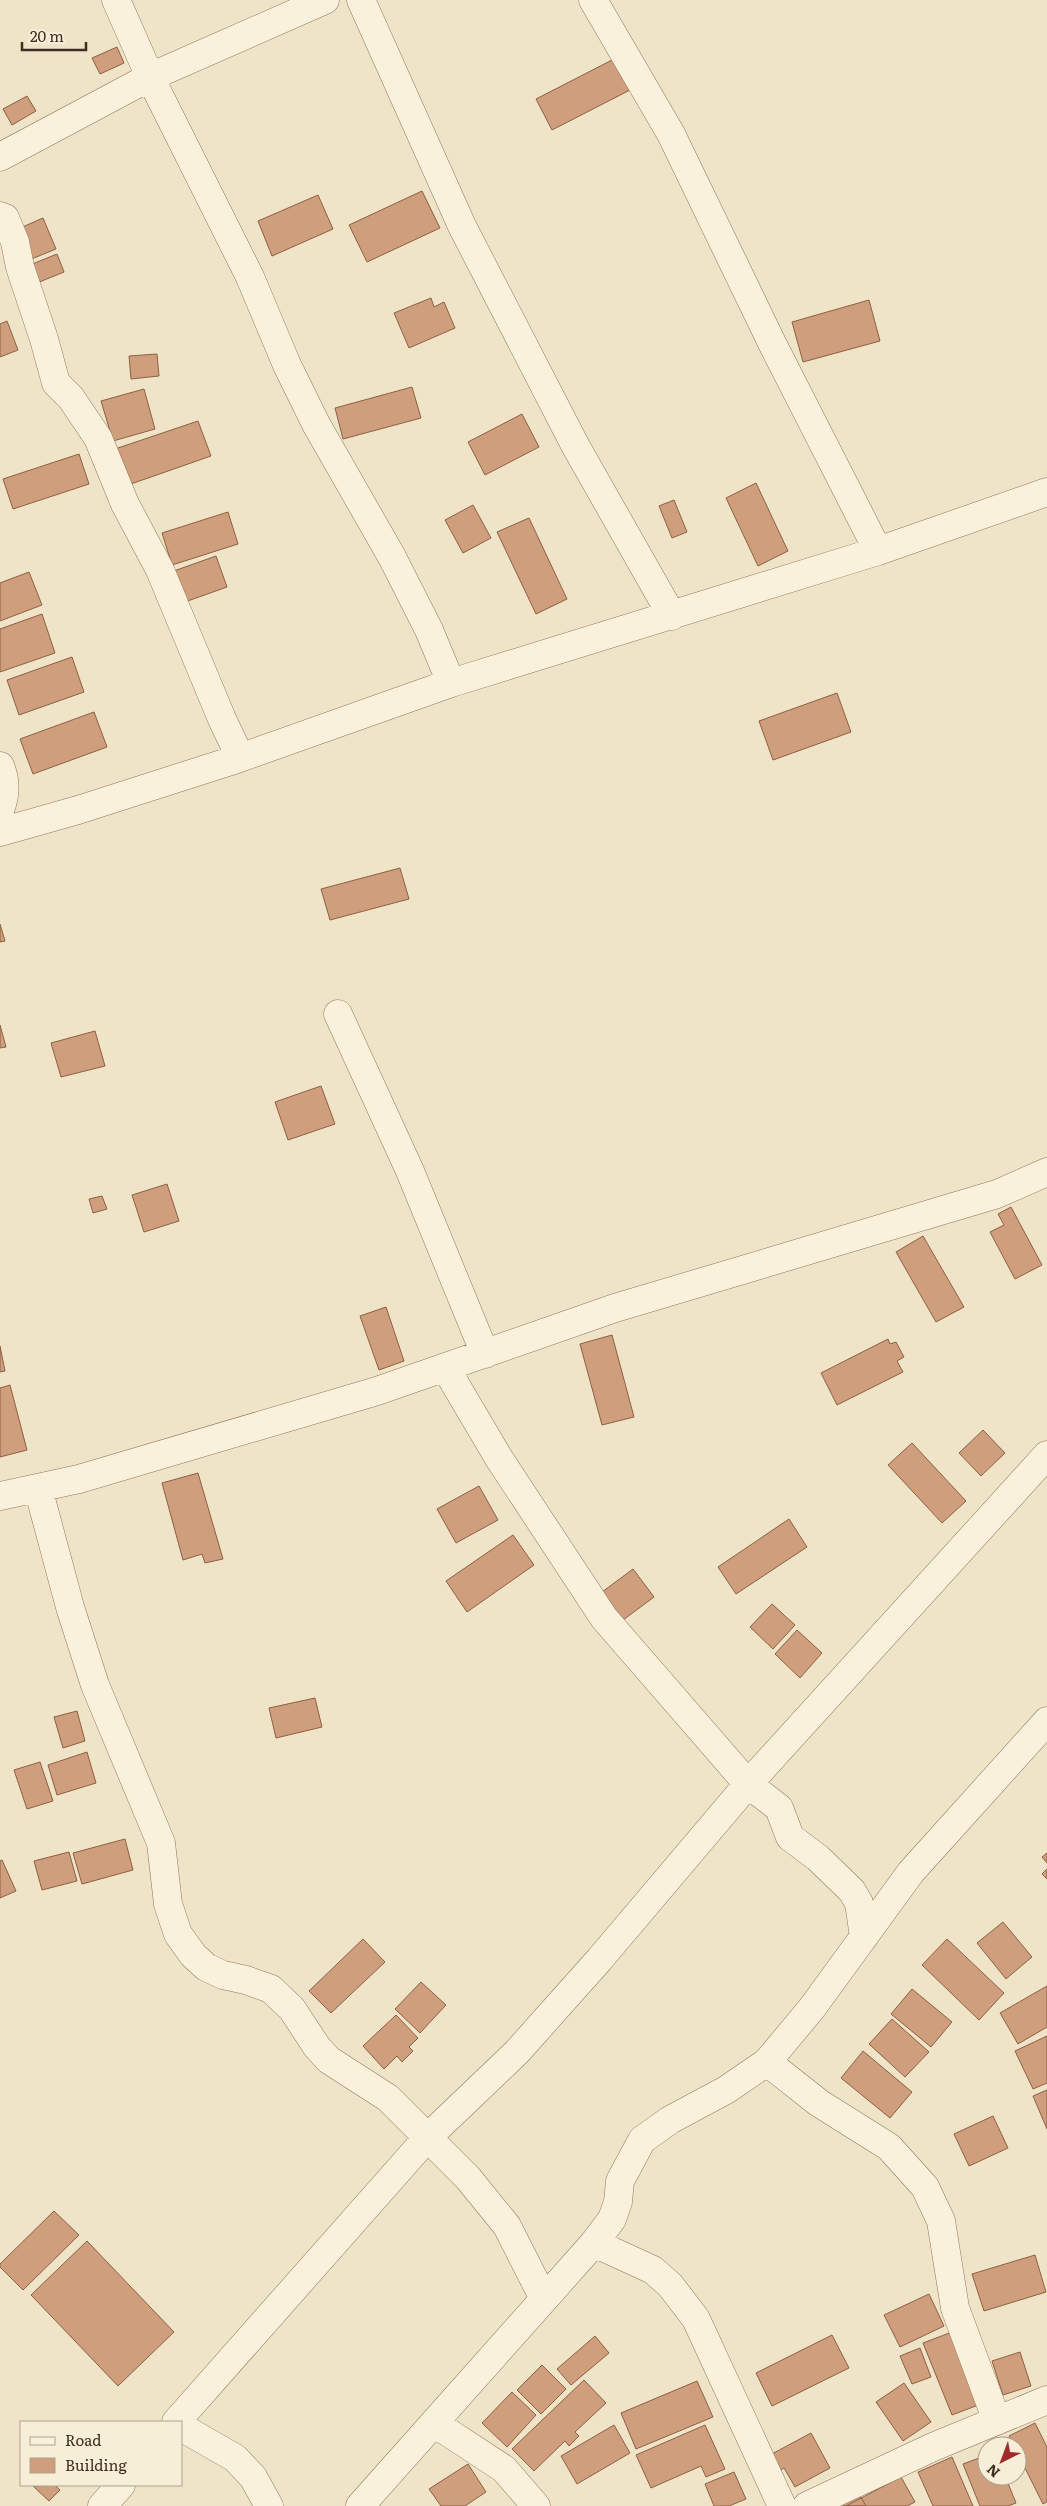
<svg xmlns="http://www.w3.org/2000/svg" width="1047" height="2506" font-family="Literata,serif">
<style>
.building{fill:#cf9f7d;stroke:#8d5f41}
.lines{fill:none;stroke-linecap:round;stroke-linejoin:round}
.minor-casing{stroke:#8d765c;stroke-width:29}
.minor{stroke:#faf1dc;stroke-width:28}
</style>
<rect width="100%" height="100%" fill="#f0e4c8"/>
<path class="building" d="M 117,47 L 124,63 L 100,74 L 92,58 Z
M 614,59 L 630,90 L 552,130 L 536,99 Z
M 27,96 L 36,111 L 12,125 L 3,109 Z
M 422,191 L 440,228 L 367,262 L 349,225 Z
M 318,195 L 333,229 L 272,256 L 258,221 Z
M 43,218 L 56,249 L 24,262 L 11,232 Z
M 57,254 L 64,272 L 32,285 L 25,267 Z
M 431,298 L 434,307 L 444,302 L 455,328 L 409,348 L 394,313 Z
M 869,300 L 880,341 L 803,362 L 792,322 Z
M 7,321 L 18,350 L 0,357 L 0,324 Z
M 157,354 L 159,376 L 131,379 L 129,356 Z
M 412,387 L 421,418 L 343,439 L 335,408 Z
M 144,389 L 155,429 L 113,441 L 101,401 Z
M 522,414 L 539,447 L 485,475 L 468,442 Z
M 198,421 L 211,456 L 128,485 L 115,449 Z
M 79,454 L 89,484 L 13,509 L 3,479 Z
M 756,483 L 788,551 L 758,566 L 726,498 Z
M 674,500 L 687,532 L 672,538 L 659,506 Z
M 473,505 L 491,538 L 463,553 L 445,520 Z
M 228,512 L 238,544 L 172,565 L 162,533 Z
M 529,518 L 567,599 L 536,614 L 497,532 Z
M 216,556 L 227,587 L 182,603 L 171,572 Z
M 29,572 L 42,605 L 0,621 L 0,583 Z
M 42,614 L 55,653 L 0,672 L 0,629 Z
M 72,657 L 84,692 L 19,715 L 7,680 Z
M 837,693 L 851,732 L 773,760 L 759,721 Z
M 94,712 L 107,747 L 33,774 L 20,739 Z
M 400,868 L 409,899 L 330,920 L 321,889 Z
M 0,924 L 5,941 L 0,942 Z
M 0,1025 L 6,1047 L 0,1048 Z
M 95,1031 L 105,1066 L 61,1077 L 51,1043 Z
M 321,1086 L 335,1124 L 288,1140 L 275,1102 Z
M 167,1184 L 179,1221 L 144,1232 L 132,1195 Z
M 102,1196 L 107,1209 L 93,1213 L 89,1199 Z
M 1011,1207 L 1042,1265 L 1015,1279 L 990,1232 L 1004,1225 L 998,1214 Z
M 923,1236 L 964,1307 L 936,1322 L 896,1252 Z
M 386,1307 L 404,1361 L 379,1370 L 360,1316 Z
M 612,1335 L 634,1417 L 602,1425 L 580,1344 Z
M 888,1339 L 890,1344 L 896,1342 L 904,1357 L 897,1361 L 903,1372 L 837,1405 L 821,1373 Z
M 0,1346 L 5,1371 L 0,1372 Z
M 10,1385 L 27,1450 L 0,1457 L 0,1388 Z
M 983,1430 L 1005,1453 L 981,1476 L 959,1453 Z
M 912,1443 L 966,1501 L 942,1523 L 888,1465 Z
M 198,1473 L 223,1559 L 205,1563 L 202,1554 L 183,1560 L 162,1483 Z
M 479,1486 L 498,1520 L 456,1543 L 437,1509 Z
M 789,1519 L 807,1547 L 736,1594 L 718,1567 Z
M 513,1535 L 534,1565 L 467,1612 L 446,1581 Z
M 633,1569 L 654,1597 L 619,1623 L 602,1592 Z
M 772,1604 L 795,1625 L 773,1649 L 750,1627 Z
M 797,1630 L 822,1653 L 800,1678 L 775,1654 Z
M 315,1698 L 322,1727 L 276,1738 L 269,1708 Z
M 77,1711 L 85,1741 L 63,1748 L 54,1717 Z
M 87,1752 L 96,1783 L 57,1795 L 48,1765 Z
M 40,1762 L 53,1801 L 27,1809 L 14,1770 Z
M 125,1839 L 133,1870 L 82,1884 L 73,1853 Z
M 69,1852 L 77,1881 L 42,1890 L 34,1861 Z
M 1047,1853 L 1047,1863 L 1042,1857 Z
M 2,1860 L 16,1891 L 0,1898 L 0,1861 Z
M 1047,1869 L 1047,1879 L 1042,1874 Z
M 1003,1922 L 1032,1957 L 1006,1979 L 977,1943 Z
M 363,1939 L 385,1962 L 331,2013 L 309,1991 Z
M 947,1939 L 1004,1993 L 979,2020 L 922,1965 Z
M 421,1982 L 446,2005 L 420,2033 L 395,2009 Z
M 1047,1986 L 1047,2027 L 1018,2044 L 1000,2013 Z
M 912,1989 L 952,2022 L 931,2047 L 891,2014 Z
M 396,2015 L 418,2038 L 409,2047 L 413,2051 L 402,2062 L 397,2056 L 384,2069 L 363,2046 Z
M 892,2019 L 929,2052 L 905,2077 L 869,2044 Z
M 1047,2036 L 1047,2083 L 1033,2089 L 1015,2051 Z
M 863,2051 L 912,2092 L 890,2118 L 841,2078 Z
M 1047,2090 L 1047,2129 L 1033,2096 Z
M 993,2116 L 1008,2148 L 969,2166 L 954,2134 Z
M 54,2211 L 79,2235 L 23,2290 L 0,2267 L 0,2264 Z
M 87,2241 L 174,2332 L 118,2386 L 31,2295 Z
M 1035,2255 L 1046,2292 L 984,2311 L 972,2274 Z
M 929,2294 L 944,2326 L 900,2347 L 884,2315 Z
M 952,2332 L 981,2404 L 952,2415 L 923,2343 Z
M 832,2335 L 849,2368 L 772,2406 L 756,2373 Z
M 595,2336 L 609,2353 L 571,2385 L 557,2369 Z
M 920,2348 L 931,2377 L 912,2384 L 900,2356 Z
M 1020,2352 L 1031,2386 L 1003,2395 L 992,2361 Z
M 542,2365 L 566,2389 L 541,2414 L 517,2390 Z
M 584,2380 L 606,2403 L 575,2432 L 579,2436 L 569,2446 L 565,2441 L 534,2471 L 512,2449 Z
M 697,2381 L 713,2417 L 636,2449 L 621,2413 Z
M 904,2383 L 931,2422 L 903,2441 L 876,2402 Z
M 512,2392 L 536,2415 L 507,2447 L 482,2423 Z
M 1035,2423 L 1047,2447 L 1047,2502 L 1043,2504 L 1017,2452 L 1017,2446 L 1014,2446 L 1009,2436 Z
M 614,2425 L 630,2453 L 577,2484 L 561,2456 Z
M 705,2425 L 725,2469 L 706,2477 L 701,2466 L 651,2488 L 636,2455 Z
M 811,2433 L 830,2468 L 795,2487 L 784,2468 L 779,2471 L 770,2455 Z
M 987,2455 L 987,2476 L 1005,2476 L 1016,2503 L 1008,2506 L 980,2506 L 963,2464 Z
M 952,2457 L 973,2506 L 933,2506 L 918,2472 Z
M 468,2464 L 486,2492 L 465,2506 L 441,2506 L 429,2489 Z
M 734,2472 L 746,2499 L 729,2506 L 714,2506 L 705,2484 Z
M 901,2477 L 915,2502 L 907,2506 L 846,2506 Z
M 55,2485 L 60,2490 L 49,2501 L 33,2486 Z
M 856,2489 L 866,2506 L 828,2506 Z"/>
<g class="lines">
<defs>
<path id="minor" d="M 116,0 L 150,77 L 250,277 L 287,365 L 316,424 L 392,557 L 429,630 L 451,683
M 361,0 L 462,226 L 575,445 L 672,616
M 593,0 L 671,134 L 772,343 L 878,551
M 0,157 L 150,77 L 325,0
M 0,216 L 5,218 L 15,242 L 20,267 L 44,339 L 56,383 L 71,398 L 98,438 L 125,504 L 160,570 L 222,719 L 240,757
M 0,766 C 6,780 6,795 0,810
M 0,832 L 78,810 L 231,761 L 451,683 L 878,551 L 1047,492
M 338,1014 L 410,1171 L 485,1354
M 445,1367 L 500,1460 L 604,1618 L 748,1784 L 779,1808 L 790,1837 L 818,1858 L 852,1891 L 859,1903 L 864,1937
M 38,1488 L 70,1607 L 95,1685 L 161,1843 L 168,1904 L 178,1934 L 193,1955 L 206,1967 L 223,1975 L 246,1980 L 271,1989 L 292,2009 L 317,2047 L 329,2060 L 388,2098 L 468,2178 L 507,2226 L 544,2299
M 0,1496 L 79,1479 L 377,1391 L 615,1308 L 997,1194 L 1047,1172
M 767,2062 L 819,2103 L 889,2147 L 925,2187 L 941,2221 L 955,2308 L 997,2421
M 594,2243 L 653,2270 L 670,2285 L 696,2319 L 782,2506
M 176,2422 L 427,2138 L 517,2052 L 599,1960 L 748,1784 L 1047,1455
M 434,2423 L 504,2469 L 536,2506
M 181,2427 L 235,2458 L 253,2477 L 269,2506
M 102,2506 L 121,2485
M 360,2506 L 594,2243 L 612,2219 L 618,2202 L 620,2181 L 642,2140 L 670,2120 L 726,2090 L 767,2062 L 812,2008 L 911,1872 L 1047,1721
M 807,2506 L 933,2447 L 1047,2400"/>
</defs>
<use href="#minor" class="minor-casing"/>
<use href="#minor" class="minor"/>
</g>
<rect x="20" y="2421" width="162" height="65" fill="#f7eed8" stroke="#ada18e"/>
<rect x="30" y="2437" width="25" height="8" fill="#faf1dc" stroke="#ada18e"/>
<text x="65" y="2446" font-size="15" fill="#3d2e20">Road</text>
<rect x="30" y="2458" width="25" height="15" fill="#cf9f7d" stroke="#ada18e"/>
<text x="65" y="2471" font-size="15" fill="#3d2e20">Building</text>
<g transform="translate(1002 2461) rotate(222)"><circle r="24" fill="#f7eed8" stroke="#ada18e"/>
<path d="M0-4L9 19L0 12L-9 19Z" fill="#9e2a2b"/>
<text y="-8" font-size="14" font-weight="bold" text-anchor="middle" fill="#3d2e20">N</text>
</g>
<path d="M22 42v8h64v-8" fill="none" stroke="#3d2e20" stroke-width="2.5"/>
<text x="30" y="42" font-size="15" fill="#3d2e20" stroke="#f7eed8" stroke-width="4" paint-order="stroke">20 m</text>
</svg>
